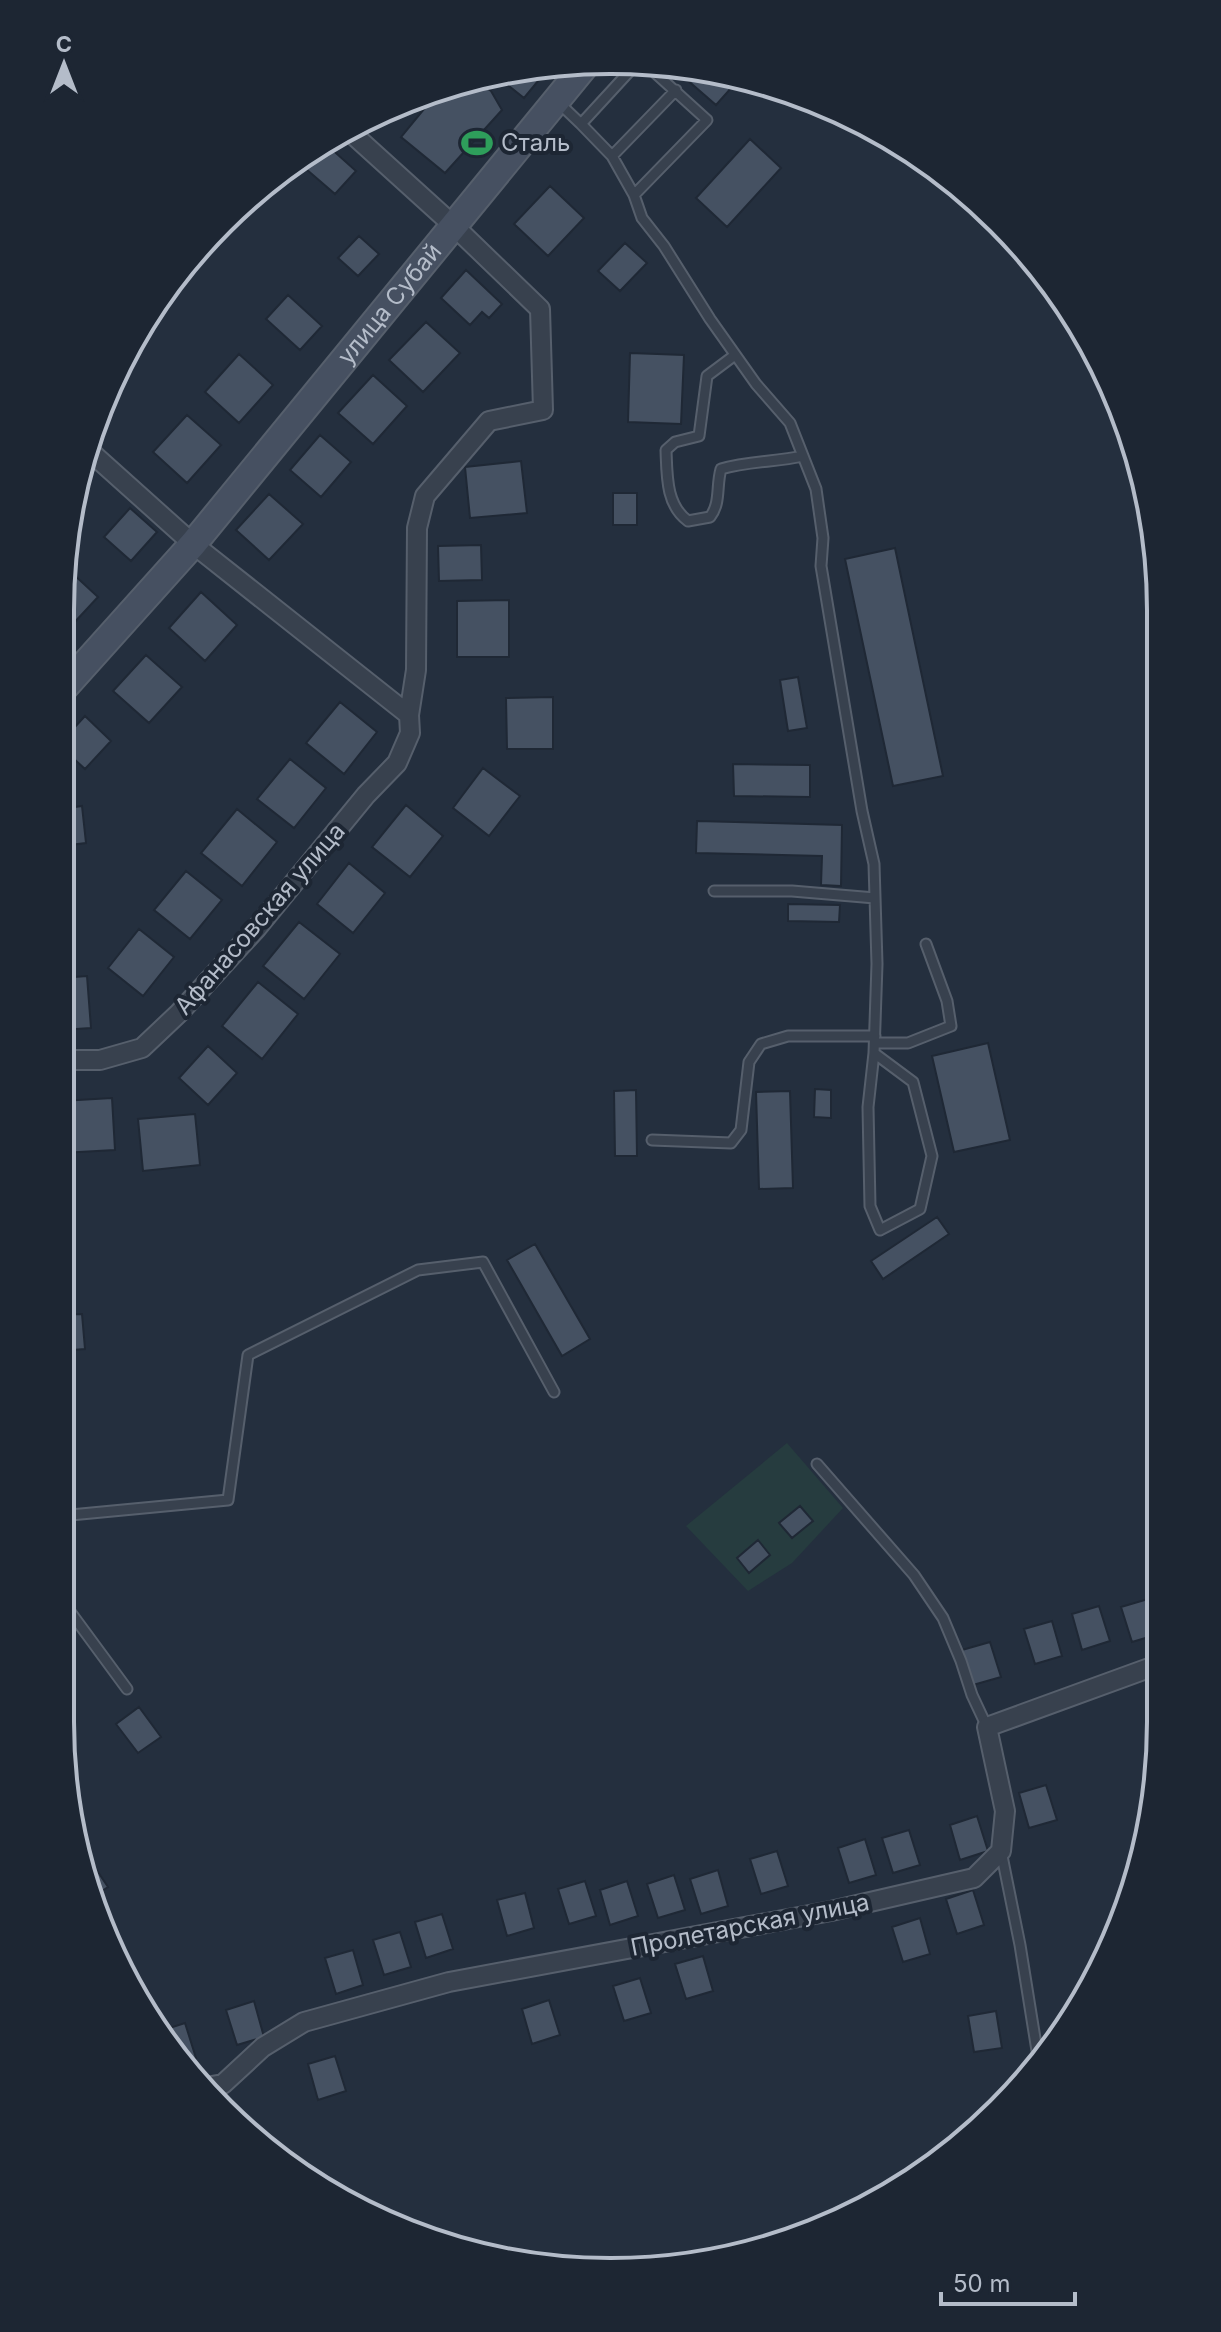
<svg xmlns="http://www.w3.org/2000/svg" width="1221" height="2332" font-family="Inter,sans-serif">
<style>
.green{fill:#263c3f}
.building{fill:#455162;stroke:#1f2835;stroke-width:2}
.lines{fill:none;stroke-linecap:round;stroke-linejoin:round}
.lane-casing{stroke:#565f6c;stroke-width:13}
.street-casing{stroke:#565f6c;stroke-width:22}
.secondary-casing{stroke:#565f6c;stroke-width:30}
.lane{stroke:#38414e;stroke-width:9}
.street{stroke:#38414e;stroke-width:18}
.secondary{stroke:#465061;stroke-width:26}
.labels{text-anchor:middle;stroke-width:8;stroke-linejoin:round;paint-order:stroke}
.poi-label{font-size:24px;fill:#b4bcc9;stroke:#1d2633;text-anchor:start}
.street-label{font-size:24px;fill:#b4bcc9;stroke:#1d2633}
.rim{fill:none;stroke:#b4bcc9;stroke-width:4}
</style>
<rect width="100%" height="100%" fill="#242f3e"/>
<path class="green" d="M 787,1443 L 843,1508 L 792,1563 L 748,1591 L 686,1526 Z"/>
<path class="building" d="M 670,65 L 741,77 L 716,105 Z
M 533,66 L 543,75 L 524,98 L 495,75 Z
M 475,80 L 491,91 L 502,110 L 445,173 L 401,137 L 442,87 Z
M 750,139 L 781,168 L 727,227 L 696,198 Z
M 327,145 L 356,171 L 335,194 L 306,169 Z
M 550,186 L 584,218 L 548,256 L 514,224 Z
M 359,236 L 379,254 L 358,276 L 338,258 Z
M 625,243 L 647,263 L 620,291 L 598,271 Z
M 466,270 L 502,304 L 489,318 L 482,312 L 470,325 L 441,298 Z
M 288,295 L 322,326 L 300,350 L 266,319 Z
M 426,322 L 460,353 L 423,392 L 389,360 Z
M 630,353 L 684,355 L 681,424 L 628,422 Z
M 239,354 L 273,385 L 239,423 L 205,392 Z
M 373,375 L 407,406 L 373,444 L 338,413 Z
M 187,415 L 221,445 L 187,483 L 153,452 Z
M 320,435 L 351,462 L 321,497 L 290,470 Z
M 521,461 L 527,513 L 470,518 L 465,467 Z
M 613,493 L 637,493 L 637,525 L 613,525 Z
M 269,494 L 303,524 L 269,560 L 236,530 Z
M 130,508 L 157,532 L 131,561 L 104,537 Z
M 481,545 L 482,580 L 439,581 L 438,546 Z
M 895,548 L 943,776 L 893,786 L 845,559 Z
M 71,572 L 98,597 L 72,625 L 61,615 L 61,583 Z
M 201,592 L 237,625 L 205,661 L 169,628 Z
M 509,600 L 509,657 L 457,657 L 457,601 Z
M 146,655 L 182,687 L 149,723 L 113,691 Z
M 798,677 L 807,728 L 788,731 L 780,680 Z
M 553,697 L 553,749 L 507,749 L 506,698 Z
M 340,702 L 377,732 L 344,774 L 306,743 Z
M 85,716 L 111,741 L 85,769 L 61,747 L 61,742 Z
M 290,759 L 326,788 L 294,828 L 257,799 Z
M 733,764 L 810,765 L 810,797 L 734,796 Z
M 483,768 L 520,796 L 489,836 L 453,808 Z
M 406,805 L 443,836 L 410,877 L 372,847 Z
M 82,806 L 86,843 L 61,846 L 61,809 Z
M 237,809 L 277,842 L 242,886 L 201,853 Z
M 697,821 L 842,825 L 841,886 L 821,885 L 822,856 L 696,853 Z
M 349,863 L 385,893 L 353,933 L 317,904 Z
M 186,871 L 222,900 L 190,939 L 154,910 Z
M 788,904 L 840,905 L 839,922 L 788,921 Z
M 299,922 L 340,954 L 304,999 L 263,966 Z
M 139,929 L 174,957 L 143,996 L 108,968 Z
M 87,976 L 91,1028 L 61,1030 L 61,978 Z
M 258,982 L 298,1014 L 262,1059 L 222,1026 Z
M 988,1043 L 1010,1140 L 954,1152 L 932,1056 Z
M 208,1046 L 237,1073 L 208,1105 L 179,1078 Z
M 815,1089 L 831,1090 L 831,1118 L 814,1117 Z
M 636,1090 L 637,1156 L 615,1156 L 614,1091 Z
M 790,1091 L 793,1188 L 759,1189 L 756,1092 Z
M 112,1098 L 115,1150 L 61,1153 L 61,1101 Z
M 195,1114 L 200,1165 L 143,1171 L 138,1119 Z
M 937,1217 L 949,1234 L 883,1279 L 871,1261 Z
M 535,1244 L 590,1339 L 562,1356 L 507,1260 Z
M 82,1314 L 85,1349 L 60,1351 L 60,1315 Z
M 800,1506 L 813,1521 L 792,1538 L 779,1523 Z
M 758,1540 L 770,1555 L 749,1573 L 737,1558 Z
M 1148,1599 L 1159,1634 L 1132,1642 L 1121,1607 Z
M 1099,1606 L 1110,1641 L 1082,1650 L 1072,1614 Z
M 1052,1621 L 1062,1656 L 1035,1664 L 1024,1629 Z
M 990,1642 L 1001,1677 L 973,1685 L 962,1650 Z
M 139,1707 L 161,1737 L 138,1753 L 116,1724 Z
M 1046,1785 L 1057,1820 L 1029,1828 L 1019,1793 Z
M 977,1816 L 988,1851 L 960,1860 L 950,1825 Z
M 909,1830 L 920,1865 L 893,1873 L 882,1838 Z
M 865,1839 L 876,1875 L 849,1883 L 838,1848 Z
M 777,1851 L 788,1886 L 761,1894 L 750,1859 Z
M 88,1857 L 108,1887 L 90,1899 L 83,1860 Z
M 718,1870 L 728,1906 L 701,1914 L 690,1879 Z
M 674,1875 L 685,1910 L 658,1918 L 647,1884 Z
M 585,1881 L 596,1916 L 569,1924 L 558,1889 Z
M 627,1881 L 638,1916 L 610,1925 L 600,1890 Z
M 973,1890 L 984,1925 L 957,1934 L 946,1899 Z
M 525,1893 L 534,1928 L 507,1936 L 497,1900 Z
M 442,1914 L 453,1949 L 426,1958 L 415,1922 Z
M 920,1918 L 930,1954 L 903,1962 L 892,1927 Z
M 400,1932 L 411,1967 L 384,1975 L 373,1940 Z
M 353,1950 L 363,1985 L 336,1994 L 325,1958 Z
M 703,1956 L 713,1991 L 686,1999 L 675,1964 Z
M 640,1978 L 651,2013 L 624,2021 L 613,1986 Z
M 549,2000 L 560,2035 L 532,2044 L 522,2009 Z
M 254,2001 L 264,2037 L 237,2045 L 226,2010 Z
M 996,2011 L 1002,2048 L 974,2052 L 968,2016 Z
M 185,2023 L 196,2058 L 181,2063 L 174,2057 L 160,2031 Z
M 335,2056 L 346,2091 L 318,2100 L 308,2064 Z"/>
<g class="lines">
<defs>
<path id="lane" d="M 638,62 L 581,124 L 612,156 L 634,195 L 707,120 L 642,61
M 559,103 L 581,124
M 612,156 L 676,90
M 634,195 L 642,218 L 664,246 L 710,319 L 756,384 L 790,423 L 816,489 L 823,538 L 821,566 L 862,811 L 874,864 L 877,964 L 874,1053 L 868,1107 L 870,1206 L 880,1230 L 920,1209 L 932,1156 L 913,1082 L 874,1053
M 735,355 L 707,376 L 699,436 L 675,442 L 666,450 C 667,476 666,505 688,521 L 710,517 C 721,503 716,486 721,469 C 748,461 776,462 803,456
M 714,891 L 792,891 L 875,898
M 875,1043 L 908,1043 L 951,1026 L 947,1001 L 926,944
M 652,1140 L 731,1143 L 741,1130 L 749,1062 L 761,1044 L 788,1036 L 875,1036
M 817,1464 L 914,1575 L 943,1618 L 961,1661 L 972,1695 L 987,1727
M 60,1516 L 228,1500 L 248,1355 L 418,1270 L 483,1262 L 554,1392
M 60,1598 L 127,1689
M 1001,1851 L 1020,1945 L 1038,2057"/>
<path id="street" d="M 86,448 L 193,544 L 409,715 L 416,670 L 417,528 L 425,496 L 489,421 L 543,410 L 540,309 L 454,226 L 347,129
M 61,1060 L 100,1060 L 142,1048 L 179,1013 L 256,929 L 366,795 L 397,763 L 410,733 L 409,715
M 206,2087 L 223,2084 L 263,2047 L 304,2022 L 449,1982 L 831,1911 L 974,1878 L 1001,1851 L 1005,1811 L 987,1727 L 1160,1664"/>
<g id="secondary">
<path id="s1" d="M 61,691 L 193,544 L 587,63"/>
</g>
</defs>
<use href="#lane" class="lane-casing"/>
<use href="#street" class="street-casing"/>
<use href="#secondary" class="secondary-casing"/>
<use href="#lane" class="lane"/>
<use href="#street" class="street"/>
<use href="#secondary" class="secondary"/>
</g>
<defs>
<symbol id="stadium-bare" viewBox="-9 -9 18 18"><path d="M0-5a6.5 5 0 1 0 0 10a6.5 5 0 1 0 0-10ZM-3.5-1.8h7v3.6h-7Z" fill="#2e9e5b" stroke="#1d2633" stroke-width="2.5" paint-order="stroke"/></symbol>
</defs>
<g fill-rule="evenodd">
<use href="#stadium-bare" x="455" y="121" width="44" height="44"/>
</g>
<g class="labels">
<g class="poi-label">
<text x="501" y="151">Сталь</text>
</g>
<g class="street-label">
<text dy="8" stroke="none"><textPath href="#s1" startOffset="508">улица Субай</textPath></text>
<text transform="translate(260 919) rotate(-49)" y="8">Афанасовская улица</text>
<text transform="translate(750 1925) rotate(-11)" y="8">Пролетарская улица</text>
</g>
</g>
<path d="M0 0H1221V2332H0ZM610 74H611A536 536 0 0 1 1147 610V1722A536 536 0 0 1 611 2258H610A536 536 0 0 1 74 1722V610A536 536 0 0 1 610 74Z" fill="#1d2633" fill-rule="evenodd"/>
<path class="rim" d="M610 74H611A536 536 0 0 1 1147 610V1722A536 536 0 0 1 611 2258H610A536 536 0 0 1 74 1722V610A536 536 0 0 1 610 74Z"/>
<g transform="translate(64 64)" stroke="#1d2633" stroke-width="6" paint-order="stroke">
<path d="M0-6L14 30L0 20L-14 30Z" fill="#b4bcc9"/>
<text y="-12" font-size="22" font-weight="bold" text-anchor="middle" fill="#b4bcc9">С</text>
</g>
<path d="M941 2292v12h134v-12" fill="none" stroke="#b4bcc9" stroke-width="4"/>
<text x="953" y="2292" font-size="24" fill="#b4bcc9" stroke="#1d2633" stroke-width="6" paint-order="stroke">50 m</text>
</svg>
